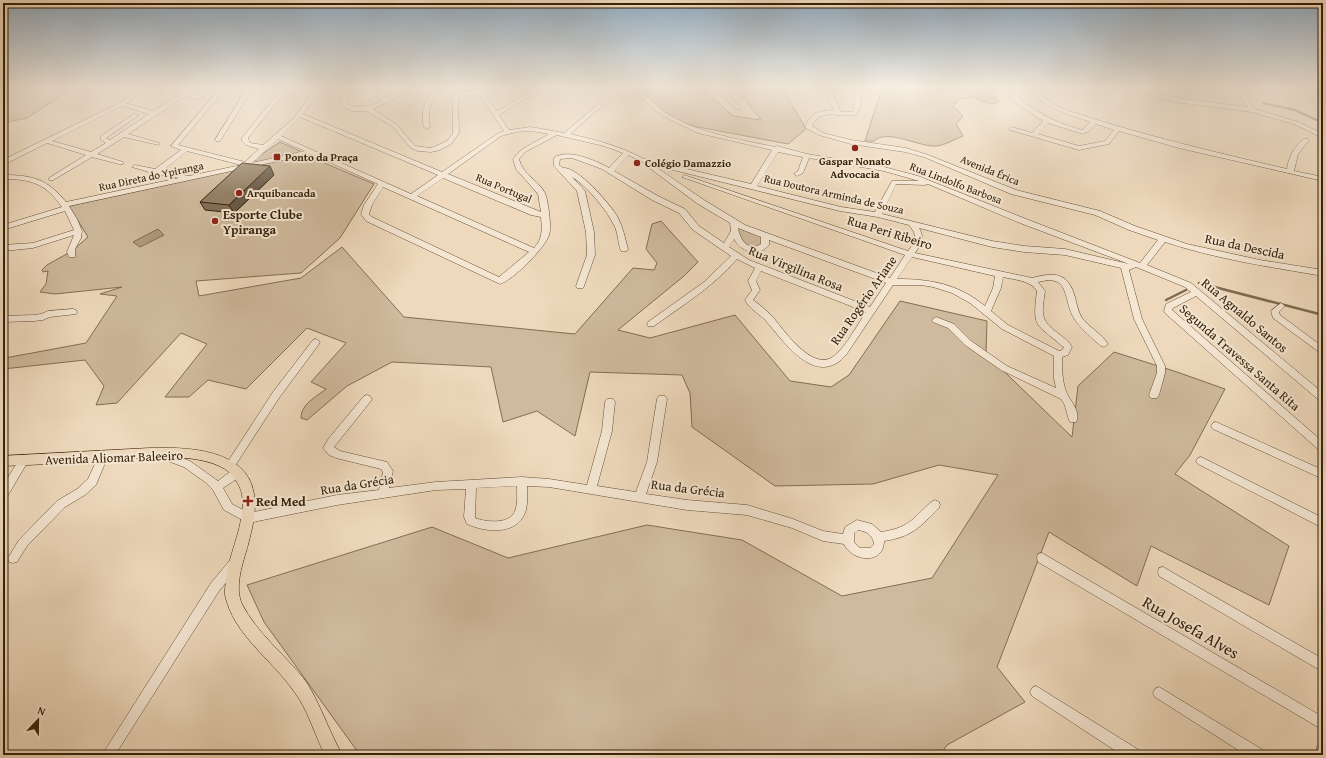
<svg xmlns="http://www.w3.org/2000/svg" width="1326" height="758" font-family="'Gentium Book Plus',serif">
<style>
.green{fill:#cfba9d;stroke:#826e52}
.water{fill:#af9a7f;stroke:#7e6a4f}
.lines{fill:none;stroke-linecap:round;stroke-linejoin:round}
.stream-far1{stroke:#7e6a4f;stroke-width:2}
.stream{stroke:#7e6a4f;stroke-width:2.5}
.minor-casing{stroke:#634f35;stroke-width:1}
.major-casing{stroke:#352108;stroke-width:1}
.minor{fill:#f4e6d3;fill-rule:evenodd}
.major{fill:#eed9bc;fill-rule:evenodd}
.wall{fill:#806f58;stroke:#352108}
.shaded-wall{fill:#685a47;stroke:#352108}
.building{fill:#958166;stroke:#352108}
.poi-dot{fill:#8f2418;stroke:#f4e6d3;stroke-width:1.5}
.labels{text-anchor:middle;stroke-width:4;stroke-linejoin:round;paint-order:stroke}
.far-poi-label{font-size:11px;font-weight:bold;fill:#352108;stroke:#f4e6d3;text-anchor:start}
.far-street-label{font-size:11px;fill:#352108;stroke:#f4e6d3}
.poi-label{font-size:13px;font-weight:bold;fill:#352108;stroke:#f4e6d3;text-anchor:start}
.street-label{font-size:13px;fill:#352108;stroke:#f4e6d3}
.near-street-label{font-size:16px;fill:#352108;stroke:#f4e6d3}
</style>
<rect width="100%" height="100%" fill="#eed9bc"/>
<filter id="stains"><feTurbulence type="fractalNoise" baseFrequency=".005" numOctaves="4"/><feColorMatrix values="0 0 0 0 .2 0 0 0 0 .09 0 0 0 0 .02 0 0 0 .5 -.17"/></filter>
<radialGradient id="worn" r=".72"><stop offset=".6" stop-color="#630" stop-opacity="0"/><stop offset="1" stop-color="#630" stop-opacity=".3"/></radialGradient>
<path class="green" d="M 3,88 L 73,88 L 27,118 L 3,123 Z
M 627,88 L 702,88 L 733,116 L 761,120 L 739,92 L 749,88 L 782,88 L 806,129 L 788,144 L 698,127 L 682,123 L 654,107 L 642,95 Z
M 888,88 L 986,88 L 999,102 L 990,104 L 973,97 L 959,99 L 953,106 L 963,116 L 956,124 L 963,136 C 955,139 945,145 937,146 C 921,148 887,128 874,141 L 865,141 L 880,94 Z
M 280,142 L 300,151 L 298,153 L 259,162 L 255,161 L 256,158 Z
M 291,158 L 315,159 L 374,184 L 340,238 L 301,273 L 196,281 L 199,296 L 301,278 L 342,247 L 404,317 L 575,334 L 633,268 L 654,270 L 657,263 L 646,249 L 652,224 L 661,221 L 698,262 L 684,276 L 618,330 L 650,338 L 735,315 L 790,381 L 831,387 L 849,375 L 900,301 L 987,321 L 986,354 L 1072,437 L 1078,386 L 1114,352 L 1177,372 L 1225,389 L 1190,455 L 1175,474 L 1289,546 L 1269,605 L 1151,546 L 1137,586 L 1049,532 L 997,667 L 1025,702 L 947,745 L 940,755 L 360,755 L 264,622 L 247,585 L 432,527 L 508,558 L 647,525 L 742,540 L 842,596 L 932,578 L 998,475 L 939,465 L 873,484 L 775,486 L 692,427 L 690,393 L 682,375 L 590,372 L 575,436 L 537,411 L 503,422 L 491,367 L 392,362 L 347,386 L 307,420 L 301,418 C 301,404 316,397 326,389 L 311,382 L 346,343 L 307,328 L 246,389 L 208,380 L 189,397 L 165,397 L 207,344 L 181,333 L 117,403 L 96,405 L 104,386 L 85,360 L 3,369 L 3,361 L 5,358 L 86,343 L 117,296 L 100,294 L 122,287 L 55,294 L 40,292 L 46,284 L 48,271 L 43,272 L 42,270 L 47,265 L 72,251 L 88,237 L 69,206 Z
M 736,227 L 763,237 L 762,244 L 756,249 L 744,245 Z"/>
<path class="water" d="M 158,229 L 164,235 L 140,247 L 133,242 Z"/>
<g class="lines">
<path class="stream-far1" d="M 1263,103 L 1295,110 L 1323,123"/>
<path class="stream" d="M 1199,283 L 1323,315
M 1166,300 L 1186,290"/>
<defs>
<path id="minor" d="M 142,88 L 149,88 L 126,103 L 153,111 L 184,92 L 205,98 L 202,100 L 185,96 L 128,134 L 159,143 L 159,145 L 124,137 L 97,154 L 123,162 L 123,164 L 119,164 L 92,157 L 53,180 L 49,180 L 49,178 L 86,155 L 47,143 L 3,165 L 3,160 L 119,103 ZM 122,106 L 149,114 L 110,140 L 106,138 L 139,115 L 134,114 L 101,136 L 101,140 L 106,143 L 91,152 L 52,141 Z
M 220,88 L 226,88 L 178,145 L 245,162 L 259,149 L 246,145 L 242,141 L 242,138 L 282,88 L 288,88 L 248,138 L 250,143 L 263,145 L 293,119 L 316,88 L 322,88 L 303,114 L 442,172 L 497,134 L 504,131 L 479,94 L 458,97 L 459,133 L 451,144 L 440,150 L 431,152 L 418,151 L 411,148 L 392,126 L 366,111 L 352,111 L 342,106 L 340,102 L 342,88 L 348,88 L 347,104 C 359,110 370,106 382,101 L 376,96 L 383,88 L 389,88 L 383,96 L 387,98 L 407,88 L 414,88 L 389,102 L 373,109 L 396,124 L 415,146 L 431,148 L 447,141 L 453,133 L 453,95 L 480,89 L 503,88 L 484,93 L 497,111 L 530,92 L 535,93 L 499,115 L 509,130 L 531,127 L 564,133 L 602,101 L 605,103 L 604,104 L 570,134 C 596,140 620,146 644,159 L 751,184 L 772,150 L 698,133 L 665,117 L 652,108 L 640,96 L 623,88 C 643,88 653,105 669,115 C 702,134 738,139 775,147 L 777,146 L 807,154 L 884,167 L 918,176 L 1026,219 L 1140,263 L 1158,240 L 1129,230 L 1095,215 L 1011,194 L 924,157 L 905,152 L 851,144 L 819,135 L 806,128 L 805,127 C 810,113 820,110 834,111 L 824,88 L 830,88 L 841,112 L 852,112 L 854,108 L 855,88 L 861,88 L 860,108 L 856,115 C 840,118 819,107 812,126 L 823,133 L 851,140 L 906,148 L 928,155 L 1016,190 L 1100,211 L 1135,226 L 1187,244 L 1260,260 L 1323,270 L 1323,276 C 1270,267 1216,259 1165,242 L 1147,265 L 1191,283 L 1323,393 L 1323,402 L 1320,401 L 1196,296 L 1173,308 L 1172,310 L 1323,442 L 1323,452 L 1320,451 L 1165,313 L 1164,311 L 1166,304 L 1191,292 L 1185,287 L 1136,267 L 1129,270 L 1142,319 L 1165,366 L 1165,373 L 1159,395 L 1157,398 L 1151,398 L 1149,395 L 1157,373 L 1157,366 L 1134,319 L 1121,268 L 1065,255 L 1024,252 L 992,247 L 919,228 C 925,238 921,244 915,253 L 1032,278 C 1054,272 1068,272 1075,297 C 1077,305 1078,311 1082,318 C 1090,328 1102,334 1108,344 L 1104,347 L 1101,346 C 1092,338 1082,330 1075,320 C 1062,301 1072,273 1038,282 L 1045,291 C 1042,313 1039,320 1059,334 C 1064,338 1069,341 1072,347 L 1068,355 L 1062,357 C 1062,368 1062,380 1066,391 C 1068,399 1082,411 1076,422 L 1070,422 C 1066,414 1067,406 1061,399 L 1001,370 L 965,345 L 948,328 L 933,322 L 932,320 L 936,317 L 954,324 L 971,341 L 1007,366 L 1056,388 L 1054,379 L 1054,356 L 1002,329 L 970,303 L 952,293 L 933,287 L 921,285 L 893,285 L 846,355 C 843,358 840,361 837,363 C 809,380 782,339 766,321 C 760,314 749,309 745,300 L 752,290 L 748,281 L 755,268 L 737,259 C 713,287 683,305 654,326 L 648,326 L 647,324 L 648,322 L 704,282 L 731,256 L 693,230 L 679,213 L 652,200 L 602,169 L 572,158 L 560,159 L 559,165 L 563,168 C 577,166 610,204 617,216 C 623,227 625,238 628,249 L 627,251 L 621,251 C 618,243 618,234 615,227 C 607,210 587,186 572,177 L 585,191 L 594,232 L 595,255 L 584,286 L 583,288 L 577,288 L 576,286 L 587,255 L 586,232 L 577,191 L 554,166 L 554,158 C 567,148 595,160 609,168 L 623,153 L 604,146 L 557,135 L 525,152 L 519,159 C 523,175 538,180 545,193 C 548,200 552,228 549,235 C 545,248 513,280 500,284 L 366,221 L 361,214 L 364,205 L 378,184 L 311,154 L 69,206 L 77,219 L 82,231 L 81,238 L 75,249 L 75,257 L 69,257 L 67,252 L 74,235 L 33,248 L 3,251 L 3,245 L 33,243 L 74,230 L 65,211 L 3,230 L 3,225 L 62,207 C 45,183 31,179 3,179 L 3,175 C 33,175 47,179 66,202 L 179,178 L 156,174 L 132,167 L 135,165 L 155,169 L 181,150 L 171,146 ZM 300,117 L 438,175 L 411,194 L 281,136 ZM 531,131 L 549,134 L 521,150 L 513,159 L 516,169 L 538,194 L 541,212 L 448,174 L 501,136 L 516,132 ZM 278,139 L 305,151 L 252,163 ZM 187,151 L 241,165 L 189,176 L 162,171 ZM 778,152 L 803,157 L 798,171 L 794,174 L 797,176 L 803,173 L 809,158 L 884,171 L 919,181 L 892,181 L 875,212 L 841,207 L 757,186 ZM 628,155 L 643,162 L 644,164 L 698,204 L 730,223 L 731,231 L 724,243 L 699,226 L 685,209 L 658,196 L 614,171 ZM 653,165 L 840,211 L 878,217 L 909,225 L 914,232 L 915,237 L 913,244 L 908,251 L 687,176 L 685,175 L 682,177 L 905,255 L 890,278 L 745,225 L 704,200 ZM 443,178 L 531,215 L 541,217 C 542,229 543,239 534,248 L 417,196 ZM 896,184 L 925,185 L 928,184 L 1020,223 L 1129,264 L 1065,249 L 1024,246 L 992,241 L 882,214 ZM 383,187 L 529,252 L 499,277 L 372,217 L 369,214 L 372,205 ZM 738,228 L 761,237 L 761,244 C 748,252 740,240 738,228 ZM 734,239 C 741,252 758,258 769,245 L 769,240 L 886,283 L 870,307 L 749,260 L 729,247 ZM 912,257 L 995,276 L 993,288 L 985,306 C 958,284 931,279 897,279 ZM 761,271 L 866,312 C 857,325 844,351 831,358 C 810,369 783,329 772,316 C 766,310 760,305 753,300 L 760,290 L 756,281 ZM 1003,277 C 1015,280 1030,280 1037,291 C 1032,329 1036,323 1062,346 L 1064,347 L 1062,350 L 1059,351 L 1008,325 L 991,311 L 1001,288 Z
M 247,88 L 253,88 L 220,141 L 216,141 L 215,140 Z
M 434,88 L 440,88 C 431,101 427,111 430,127 L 427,129 L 424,127 C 420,111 425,101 434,88 Z
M 715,88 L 721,88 L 740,107 L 740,109 L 736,109 Z
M 1001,88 L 1007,88 C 1030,109 1052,122 1082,130 L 1091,122 C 1067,114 1044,107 1027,88 C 1038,88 1044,97 1052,103 C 1058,107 1065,110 1072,112 C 1142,135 1214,152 1287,169 C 1289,156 1294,147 1304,139 L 1308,139 L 1309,140 L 1298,154 L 1294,171 L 1323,177 L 1323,181 L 1179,148 L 1119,131 L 1109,144 L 1079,150 L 1010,130 L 1009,129 L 1012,127 L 1032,133 L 1043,121 L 1020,106 ZM 1048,123 L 1083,134 L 1089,131 L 1096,124 L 1114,130 L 1105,141 L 1079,146 L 1038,134 Z
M 1131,88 L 1140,88 L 1176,98 L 1248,107 L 1233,88 L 1239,88 L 1255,109 L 1298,122 L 1323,134 L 1323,138 L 1294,124 L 1252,112 L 1175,102 Z
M 1281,303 L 1285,306 L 1279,312 L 1280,315 L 1323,347 L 1323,355 L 1273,318 L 1271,311 Z
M 73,309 L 76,310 L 77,312 L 76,314 L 50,317 L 43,320 L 34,321 L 3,322 L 3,316 L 34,315 L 41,314 L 48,311 Z
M 316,339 L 320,342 L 319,344 L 279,398 L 233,469 L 230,470 L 227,469 L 225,466 L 227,463 L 273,392 L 313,340 Z
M 367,395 L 370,396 L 372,399 L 370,402 L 334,447 L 340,451 L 387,462 L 393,471 L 389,488 L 436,482 L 522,477 L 549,479 L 587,485 L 602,431 L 605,402 L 607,399 L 613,399 L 615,402 L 612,431 L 597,486 L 636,492 L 647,462 L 657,399 L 659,396 L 665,396 L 667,399 L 657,462 L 646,494 L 687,500 L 747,505 L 793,519 L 823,531 L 843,534 L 845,527 L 857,520 L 872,524 L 881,532 C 908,528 912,520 931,502 L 935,500 L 939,502 L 940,505 L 939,508 C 920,527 912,537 884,541 C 884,565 852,562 844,544 L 823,541 L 792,528 L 747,515 L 687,510 L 549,487 L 527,486 C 527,495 528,505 525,513 C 516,536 484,532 467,524 L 464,517 L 466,489 L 436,490 L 337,505 L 248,523 L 224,510 L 213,490 L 205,482 L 184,467 L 154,456 L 152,453 L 154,450 L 157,449 L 190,461 L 218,481 C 224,477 233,467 241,470 L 242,473 L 241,476 L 223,488 L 232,504 L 249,513 L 337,495 L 379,490 L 383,472 L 381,469 L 336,458 L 329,455 L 323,448 L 329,438 L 364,396 ZM 517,486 C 517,493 518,504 515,511 C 510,525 485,522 475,518 L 476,488 ZM 858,530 C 866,531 873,535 874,544 L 870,548 L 860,548 L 854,542 L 854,533 Z
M 1216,422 L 1323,470 L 1323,479 L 1213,429 L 1211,426 L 1213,423 Z
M 103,452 L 106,453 L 108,456 L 96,485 L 85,495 L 65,507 L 27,546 L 17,562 L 13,563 L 9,562 L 8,558 L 19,540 L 57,501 L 77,489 L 88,479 L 100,453 Z
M 24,456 L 27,457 L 29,460 L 27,463 L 7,497 L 3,498 L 3,485 L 21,457 Z
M 1201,457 L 1323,518 L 1323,528 L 1198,464 L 1196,461 L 1198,458 Z
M 1042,553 L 1323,717 L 1323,730 L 1038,562 L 1037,558 L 1038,554 Z
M 235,558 L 239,559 L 240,563 L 239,567 L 219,591 L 115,755 L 102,755 L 211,583 L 231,559 Z
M 1163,567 L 1323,659 L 1323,672 L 1159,576 L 1158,572 L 1159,568 Z
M 1036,686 L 1139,750 L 1140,755 L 1122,755 L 1032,696 L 1030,692 L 1032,688 Z
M 1159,687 L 1263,750 L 1264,755 L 1246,755 L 1155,697 L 1153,693 L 1155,689 Z
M 1323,741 L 1323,755 L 1317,755 L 1317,747 L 1319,743 Z"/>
<path id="major" d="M 150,448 C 186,447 247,448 254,494 C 257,511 252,529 248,545 C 243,563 234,586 242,604 C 257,633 284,654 304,679 C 315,694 322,713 330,730 C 334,739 338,747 342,755 L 325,755 C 314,734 308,709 293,690 C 271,659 233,634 225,595 C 224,590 226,585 226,580 C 229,551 246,524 242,494 C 240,485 233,474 225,469 C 194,450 132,459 97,461 C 66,463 34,465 3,466 L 3,456 Z"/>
</defs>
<use href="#minor" class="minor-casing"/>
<use href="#major" class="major-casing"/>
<use href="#minor" class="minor"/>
<use href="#major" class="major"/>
</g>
<path class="wall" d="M 274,175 L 234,213 L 205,210 L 200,202 Z"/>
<path class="shaded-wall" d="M 270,166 L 274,175 L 234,213 L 229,205 Z"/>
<path class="building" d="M 242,163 L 270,166 L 229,205 L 200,202 Z"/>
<linearGradient id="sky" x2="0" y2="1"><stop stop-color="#91aabe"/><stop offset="0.45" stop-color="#f7eee1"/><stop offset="1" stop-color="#f7eee1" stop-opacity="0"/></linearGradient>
<rect width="1326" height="194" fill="url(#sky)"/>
<g class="poi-dot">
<circle cx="855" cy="148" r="4"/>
<rect x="273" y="153" width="8" height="8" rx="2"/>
<circle cx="637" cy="163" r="4"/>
<circle cx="239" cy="193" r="4"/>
<circle cx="215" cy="221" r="4"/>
<path d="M246 495h4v4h4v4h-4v4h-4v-4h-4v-4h4z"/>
</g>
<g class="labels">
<g class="far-poi-label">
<text x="285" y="161">Ponto da Praça</text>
<text x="855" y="165" text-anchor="middle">Gaspar Nonato<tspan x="855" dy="13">Advocacia</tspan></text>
<text x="645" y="167">Colégio Damazzio</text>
<text x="247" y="197">Arquibancada</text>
</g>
<g class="far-street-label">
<text transform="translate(990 170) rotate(22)" y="4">Avenida Érica</text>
<text transform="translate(151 176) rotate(-12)" y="4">Rua Direta do Ypiranga</text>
<text transform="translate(956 183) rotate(21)" y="4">Rua Lindolfo Barbosa</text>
<text transform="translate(504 188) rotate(23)" y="4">Rua Portugal</text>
<text transform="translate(834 194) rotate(13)" y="4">Rua Doutora Arminda de Souza</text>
</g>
<g class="poi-label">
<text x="223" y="219">Esporte Clube<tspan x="223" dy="15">Ypiranga</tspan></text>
<text x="256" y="506">Red Med</text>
</g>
<g class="street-label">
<text transform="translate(890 232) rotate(17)" y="5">Rua Peri Ribeiro</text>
<text transform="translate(1245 246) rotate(12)" y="5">Rua da Descida</text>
<text transform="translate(796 268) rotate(22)" y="5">Rua Virgilina Rosa</text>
<text transform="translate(863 300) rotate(-55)" y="5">Rua Rogério Ariane</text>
<text transform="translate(1245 315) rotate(40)" y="5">Rua Agnaldo Santos</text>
<text transform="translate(1240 357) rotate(41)" y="5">Segunda Travessa Santa Rita</text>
<text transform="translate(114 457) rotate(-2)" y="5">Avenida Aliomar Baleeiro</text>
<text transform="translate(357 484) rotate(-9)" y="5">Rua da Grécia</text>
<text transform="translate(688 488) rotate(7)" y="5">Rua da Grécia</text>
</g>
<g class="near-street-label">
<text transform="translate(1191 627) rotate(30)" y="6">Rua Josefa Alves</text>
</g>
</g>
<rect width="1326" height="758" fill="none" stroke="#eed9bc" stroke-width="16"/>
<rect x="4" y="4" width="1318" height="750" fill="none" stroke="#352108" stroke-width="2"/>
<rect x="8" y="8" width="1310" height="742" fill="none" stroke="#352108"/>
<g transform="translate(38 720) rotate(22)" stroke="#f4e6d3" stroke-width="3" paint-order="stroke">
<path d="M0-3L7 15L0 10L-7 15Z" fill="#352108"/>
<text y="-6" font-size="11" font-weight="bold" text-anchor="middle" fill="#352108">N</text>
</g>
<rect width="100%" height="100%" filter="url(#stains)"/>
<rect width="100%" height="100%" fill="url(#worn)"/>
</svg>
